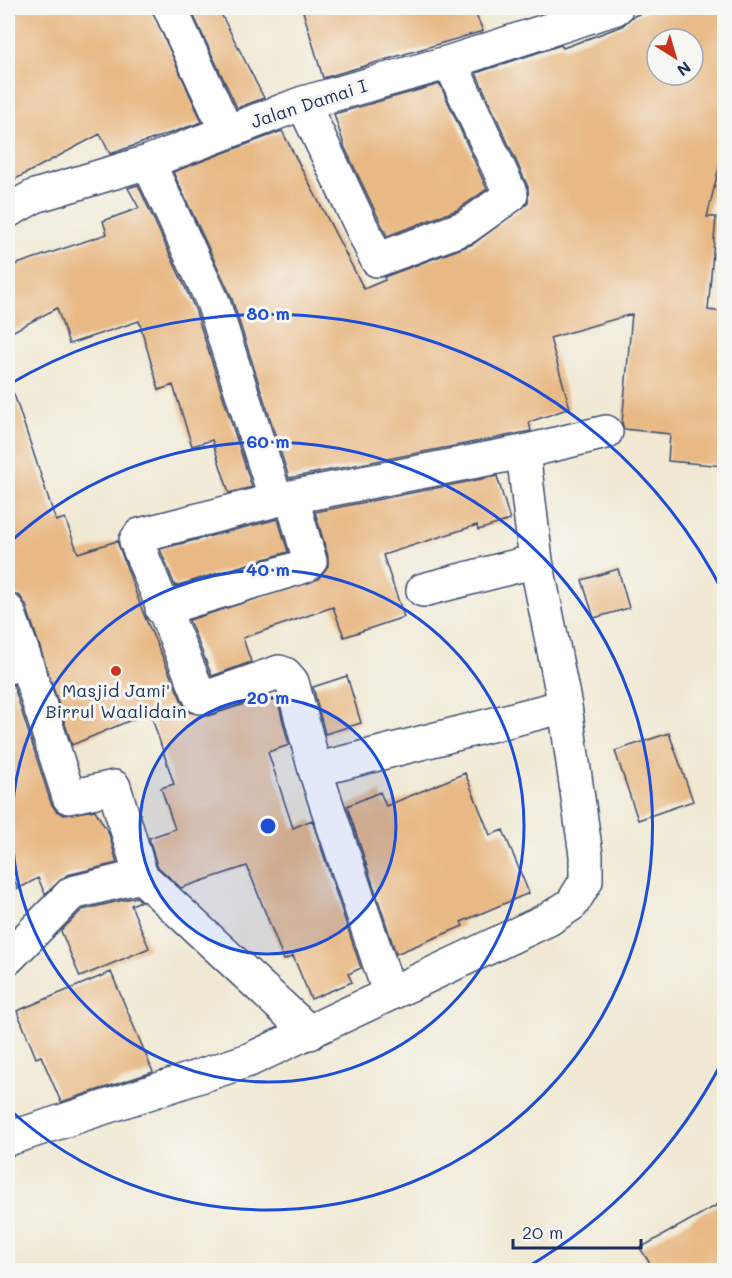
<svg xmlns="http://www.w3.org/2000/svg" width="732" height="1278" font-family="Mali,sans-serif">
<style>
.building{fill:#e8b985;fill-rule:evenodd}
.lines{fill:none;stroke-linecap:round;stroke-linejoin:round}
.street-casing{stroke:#3b4b6f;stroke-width:36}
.street{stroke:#fff;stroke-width:33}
.ring{fill:none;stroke:#1d4ed8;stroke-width:3}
.poi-dot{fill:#c8321e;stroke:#f6f6f2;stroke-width:2}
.labels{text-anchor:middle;stroke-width:6;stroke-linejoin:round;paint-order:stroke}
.street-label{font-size:18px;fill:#1b2f5e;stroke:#f6f6f2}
.poi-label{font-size:18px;fill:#1b2f5e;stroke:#f6f6f2}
.centre{fill:#1d4ed8;stroke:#f6f6f2;stroke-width:3}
.ring-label{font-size:18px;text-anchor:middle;font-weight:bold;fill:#1d4ed8;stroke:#f6f6f2;stroke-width:6;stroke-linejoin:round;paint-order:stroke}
</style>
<rect width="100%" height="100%" fill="#f6f6f2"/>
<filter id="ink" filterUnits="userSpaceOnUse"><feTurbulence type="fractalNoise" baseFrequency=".0167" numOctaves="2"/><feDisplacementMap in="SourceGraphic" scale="12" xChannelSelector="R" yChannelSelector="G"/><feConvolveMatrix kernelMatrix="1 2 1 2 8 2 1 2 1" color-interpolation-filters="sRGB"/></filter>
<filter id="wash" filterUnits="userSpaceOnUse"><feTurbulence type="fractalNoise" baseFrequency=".008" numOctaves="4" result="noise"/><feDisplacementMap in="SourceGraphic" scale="24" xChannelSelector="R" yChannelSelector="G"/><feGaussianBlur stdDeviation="1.35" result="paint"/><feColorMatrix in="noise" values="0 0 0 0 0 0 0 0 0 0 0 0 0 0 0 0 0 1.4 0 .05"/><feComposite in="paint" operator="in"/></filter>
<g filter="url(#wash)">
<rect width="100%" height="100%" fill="#f0e8d2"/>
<g id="blocks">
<path class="building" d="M 8,8 L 151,8 L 202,122 L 110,154 L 100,134 L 8,183 Z
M 190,8 L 218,8 L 264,98 L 237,108 Z
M 302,8 L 473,8 L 483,31 L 323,78 Z
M 653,8 L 724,8 L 724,147 L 707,217 L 716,217 L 708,310 L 724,312 L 724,466 L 668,461 L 670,434 L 624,429 L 622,423 L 632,314 L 550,338 L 570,408 L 529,422 L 531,431 L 289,478 L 231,296 L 173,172 L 282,131 L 364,289 L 385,280 L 384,277 L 473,244 L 528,203 L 528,187 L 476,73 L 561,45 L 563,48 L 622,26 L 632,17 ZM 657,39 L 693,39 L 693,75 L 657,75 Z
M 440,84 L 487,189 L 457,210 L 387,236 L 345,148 L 334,114 Z
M 138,185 L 195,309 L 252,487 L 229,493 L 212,440 L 192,446 L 173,385 L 159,390 L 139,321 L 69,344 L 57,308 L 8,334 L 8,267 L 107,234 L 103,221 L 139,208 L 128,188 Z
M 14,394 L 56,521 L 65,518 L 78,553 L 117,541 L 144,615 L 183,704 L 189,712 L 208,716 L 263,698 L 264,702 L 277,698 L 289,745 L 268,752 L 293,828 L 312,820 L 361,968 L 348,974 L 352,982 L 311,999 L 293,956 L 284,960 L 247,866 L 181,888 L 157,866 L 149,838 L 175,829 L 161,788 L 174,784 L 150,712 L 72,745 L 26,605 L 20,596 L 8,593 L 8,395 Z
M 497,476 L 510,520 L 478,530 L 477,525 L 383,555 L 404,617 L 344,637 L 333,607 L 243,638 L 251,662 L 212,676 L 189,620 L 318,579 L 328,566 L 328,556 L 315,512 Z
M 278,519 L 288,552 L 175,586 L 160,549 Z
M 618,569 L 629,608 L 594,618 L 582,580 Z
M 347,676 L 361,723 L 325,734 L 313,687 Z
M 13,684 L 51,803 L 56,811 L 64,815 L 95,810 L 109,834 L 117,863 L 67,875 L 45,894 L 38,878 L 18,889 L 8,867 L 8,686 Z
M 669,733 L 693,801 L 638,820 L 615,751 Z
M 465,773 L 490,835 L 503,830 L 529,893 L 461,922 L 463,926 L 396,954 L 347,806 L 380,792 L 386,806 Z
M 136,897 L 141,901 L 131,905 L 149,948 L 80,977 L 61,931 L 82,910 Z
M 111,972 L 153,1072 L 61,1102 L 41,1056 L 36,1058 L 17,1011 Z
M 724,1201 L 724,1270 L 654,1270 L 640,1248 Z"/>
</g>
</g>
<g filter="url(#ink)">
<use href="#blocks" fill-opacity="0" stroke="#3b4b6f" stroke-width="1.5"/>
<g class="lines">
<defs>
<path id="street" d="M 170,8 L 227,132
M 303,103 L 377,260 L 466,227 L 511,195 L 450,62
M 148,162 L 213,302 L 276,500
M 8,211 L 35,196 L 148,162 L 303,103 L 450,62 L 616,8
M 423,590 L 536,561
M 162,609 L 305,566 L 310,561 L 296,513 L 297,496
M 8,611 L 25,659
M 8,667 L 25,659 L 69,797 L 114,787 L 141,876 L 310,1033
M 315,770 L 565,706
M 8,958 L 72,893 L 141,876
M 389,992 L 315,770 L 292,682 L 285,674 L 279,672 L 208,697 L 200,697 L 136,541 L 140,535 L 276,500 L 523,452 L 606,432
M 8,1139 L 249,1060 L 549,919 L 572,904 L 586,881 L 586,855 L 565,706 L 536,561 L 523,452"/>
</defs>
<use href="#street" class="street-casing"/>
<use href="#street" class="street"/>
</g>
</g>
<circle cx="268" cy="826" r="128" fill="#1d4ed8" fill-opacity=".12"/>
<g class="ring">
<circle cx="268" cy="826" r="128"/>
<circle cx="268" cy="826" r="256"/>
<path d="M9 543A384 384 0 1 1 9 1109"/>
<path d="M724 1058A512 512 0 0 1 524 1269M8 385A512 512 0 0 1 724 594"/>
</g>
<circle class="poi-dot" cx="116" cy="671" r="6"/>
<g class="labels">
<g class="street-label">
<text transform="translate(309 104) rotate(-18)" y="6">Jalan Damai I</text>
</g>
<g class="poi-label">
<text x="116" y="697">Masjid Jami'<tspan x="116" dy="21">Birrul Waalidain</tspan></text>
</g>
</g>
<circle cx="268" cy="826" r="9" class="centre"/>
<g class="ring-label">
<text x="268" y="320">80 m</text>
<text x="268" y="448">60 m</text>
<text x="268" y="576">40 m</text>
<text x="268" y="704">20 m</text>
</g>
<rect width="732" height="1278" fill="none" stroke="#f6f6f2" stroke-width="30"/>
<g transform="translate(675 57) rotate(143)"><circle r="28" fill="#f6f6f2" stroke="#9ea6b7" stroke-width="1.5"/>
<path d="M0-4.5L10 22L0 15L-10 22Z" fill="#c8321e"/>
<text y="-9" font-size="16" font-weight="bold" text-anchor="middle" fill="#1b2f5e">N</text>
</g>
<path d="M513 1239v9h128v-9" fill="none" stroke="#1b2f5e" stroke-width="3"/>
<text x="522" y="1239" font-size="18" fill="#1b2f5e" stroke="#f6f6f2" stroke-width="4.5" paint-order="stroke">20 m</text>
</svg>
